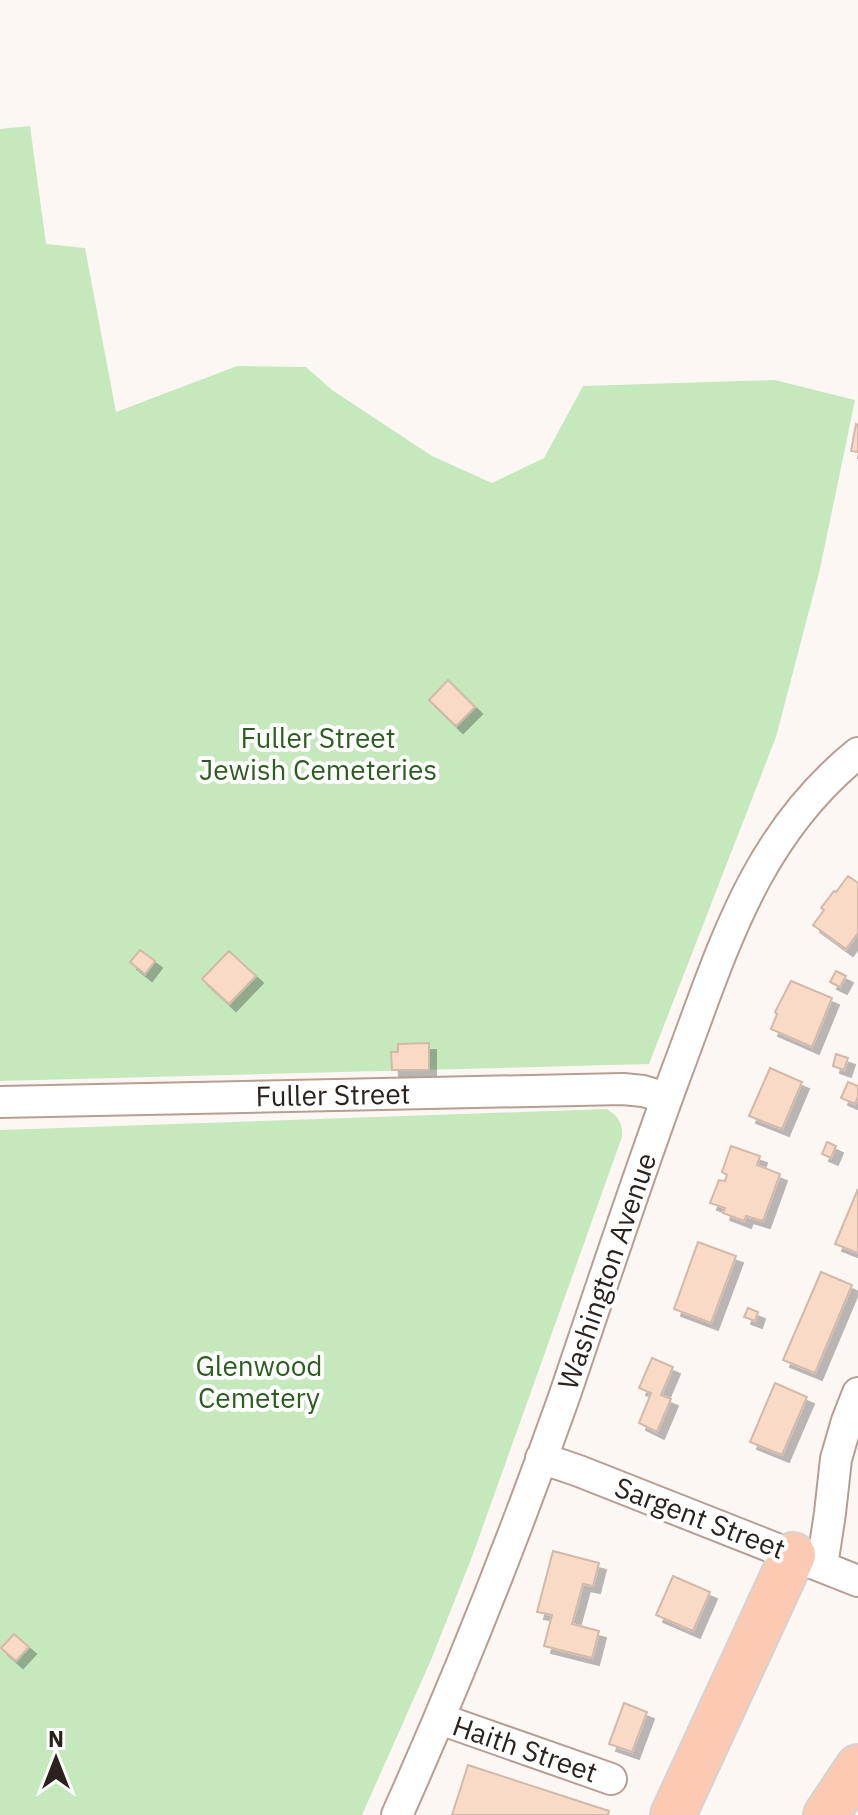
<svg xmlns="http://www.w3.org/2000/svg" width="858" height="1815" font-family="'IBM Plex Sans',sans-serif">
<style>
.green{fill:#c6e8bd}
.building{fill:#f9dac6;stroke:#d2b9aa;stroke-width:2;filter:url(#shadow)}
.lines{fill:none;stroke-linecap:round;stroke-linejoin:round}
.minor-casing{stroke:#b79e92;stroke-width:34}
.highway-casing{stroke:#d5d3d2;stroke-width:48}
.minor{stroke:#fff;stroke-width:30}
.highway{stroke:#fccab2;stroke-width:44}
.labels{text-anchor:middle;stroke-width:8;stroke-linejoin:round;paint-order:stroke}
.park-label{font-size:28px;fill:#2e5d21;stroke:#fff}
.street-label{font-size:28px;fill:#2c221d;stroke:#fff}
</style>
<defs>
<filter id="shadow"><feDropShadow dx="7" dy="7" stdDeviation="0" flood-color="#0004"/></filter>
</defs>
<rect width="100%" height="100%" fill="#fdf7f4"/>
<path class="green" d="M 30,126 L 46,244 L 85,248 L 116,412 L 237,366 L 306,367 L 332,390 L 432,456 L 492,483 L 544,458 L 583,386 L 775,380 L 855,400 L 820,569 L 776,737 L 649,1064 L 0,1081 L 0,129 Z
M 607,1109 C 619,1117 623,1123 622,1137 L 472,1557 L 431,1660 L 362,1815 L 0,1815 L 0,1130 Z"/>
<path class="building" d="M 856,424 L 858,425 L 858,452 L 851,451 Z
M 448,680 L 475,707 L 456,726 L 429,700 Z
M 848,876 L 858,883 L 858,933 L 846,949 L 813,925 L 824,910 L 821,908 L 834,891 L 836,892 Z
M 140,950 L 155,961 L 145,974 L 130,962 Z
M 229,951 L 256,976 L 229,1004 L 202,979 Z
M 836,971 L 846,976 L 840,987 L 830,982 Z
M 791,981 L 832,998 L 812,1047 L 771,1029 L 777,1014 L 775,1012 Z
M 429,1043 L 429,1070 L 392,1070 L 391,1052 L 398,1052 L 398,1044 Z
M 836,1054 L 848,1058 L 844,1070 L 833,1066 Z
M 770,1068 L 802,1082 L 782,1129 L 749,1116 Z
M 848,1082 L 858,1086 L 858,1097 L 855,1104 L 841,1098 Z
M 827,1142 L 836,1146 L 831,1158 L 822,1154 Z
M 731,1146 L 760,1156 L 757,1165 L 780,1174 L 763,1221 L 746,1216 L 744,1221 L 723,1213 L 725,1208 L 710,1203 L 719,1180 L 725,1181 L 727,1175 L 722,1172 Z
M 858,1189 L 858,1253 L 835,1244 Z
M 698,1242 L 736,1256 L 711,1323 L 674,1309 Z
M 821,1272 L 852,1285 L 815,1373 L 783,1360 Z
M 748,1308 L 758,1312 L 755,1321 L 744,1317 Z
M 652,1358 L 673,1367 L 661,1395 L 671,1399 L 657,1432 L 639,1423 L 651,1393 L 639,1388 Z
M 775,1383 L 807,1397 L 782,1455 L 750,1442 Z
M 553,1551 L 599,1563 L 593,1586 L 583,1584 L 572,1624 L 599,1631 L 592,1658 L 544,1646 L 552,1615 L 537,1612 Z
M 673,1576 L 710,1592 L 693,1631 L 656,1615 Z
M 14,1634 L 29,1647 L 16,1661 L 1,1648 Z
M 624,1703 L 647,1712 L 632,1752 L 609,1744 Z
M 468,1765 L 609,1811 L 608,1815 L 452,1815 Z"/>
<g class="lines">
<defs>
<path id="minor" d="M 0,1102 L 623,1089 L 643,1091 L 666,1098
M 541,1458 L 579,1471 L 858,1581
M 822,1566 L 830,1513 L 836,1459 L 847,1421 L 858,1393
M 440,1719 L 611,1779
M 397,1815 C 458,1679 513,1540 563,1400 C 601,1289 637,1178 678,1068 C 723,949 754,837 858,753"/>
<path id="highway" d="M 673,1815 L 793,1555
M 826,1815 L 858,1767"/>
</defs>
<use href="#minor" class="minor-casing"/>
<use href="#highway" class="highway-casing"/>
<use href="#minor" class="minor"/>
<use href="#highway" class="highway"/>
</g>
<g class="labels">
<g class="park-label">
<text x="318" y="748">Fuller Street<tspan x="318" dy="32">Jewish Cemeteries</tspan></text>
<text x="259" y="1376">Glenwood<tspan x="259" dy="32">Cemetery</tspan></text>
</g>
<g class="street-label">
<text transform="translate(333 1095) rotate(-1)" y="10">Fuller Street</text>
<text transform="translate(607 1271) rotate(-71)" y="10">Washington Avenue</text>
<text transform="translate(700 1518) rotate(21)" y="10">Sargent Street</text>
<text transform="translate(525 1749) rotate(19)" y="10">Haith Street</text>
</g>
</g>
<g transform="translate(56 1759)" stroke="#ffffff" stroke-width="6" paint-order="stroke">
<path d="M0-6L14 30L0 20L-14 30Z" fill="#2c221d"/>
<text y="-12" font-size="22" font-weight="bold" text-anchor="middle" fill="#2c221d">N</text>
</g>
</svg>
